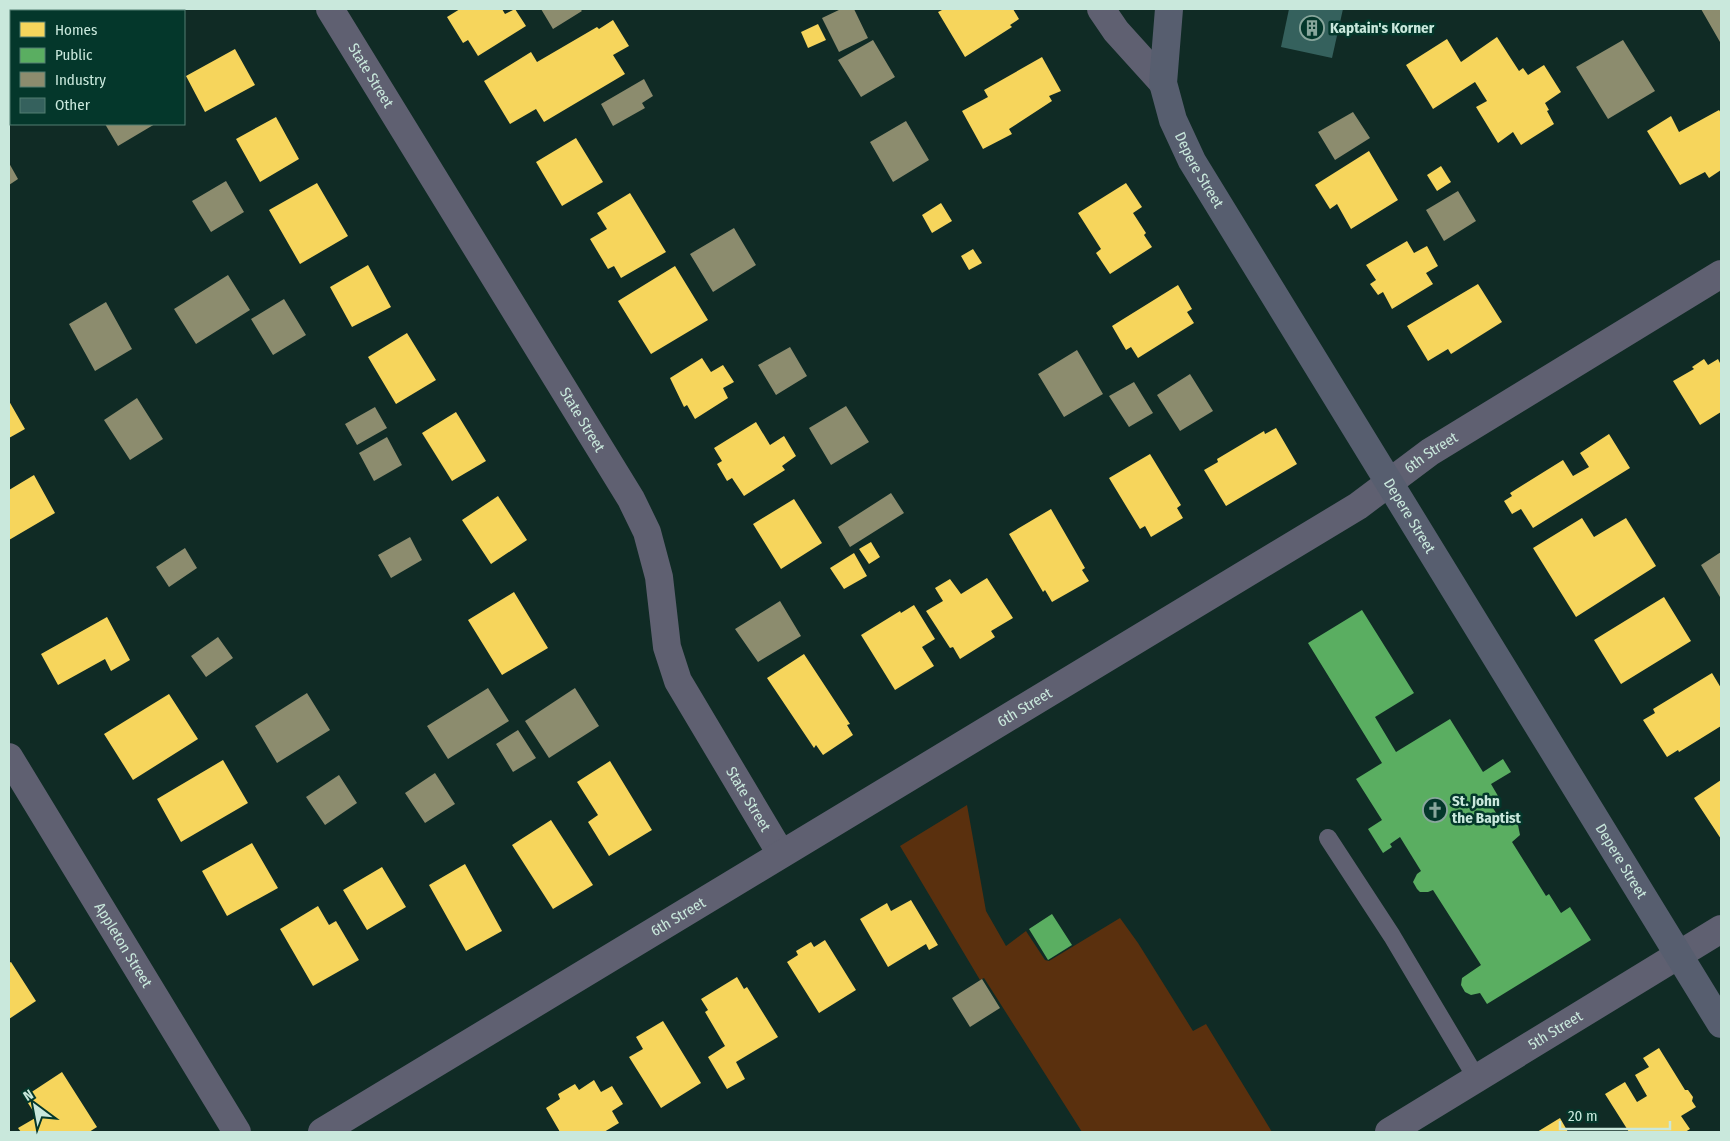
<svg xmlns="http://www.w3.org/2000/svg" width="1730" height="1141" font-family="'Fira Sans Condensed',sans-serif">
<style>
.green{fill:#5a300e}
.homes{fill:#f6d55c}
.public{fill:#5aae61}
.industry{fill:#8c8c6e}
.building{fill:#35615d}
.lines{fill:none;stroke-linecap:round;stroke-linejoin:round}
.service{stroke:#5f6071;stroke-width:18}
.minor{stroke:#5f6071;stroke-width:28}
.primary{stroke:#575e6f;stroke-width:28}
.labels{text-anchor:middle;stroke-width:5;stroke-linejoin:round;paint-order:stroke}
.poi-label{font-size:15px;font-weight:bold;fill:#c9e8dc;stroke:#04372b;text-anchor:start}
.street-label{font-size:15px;fill:#c9e8dc;stroke:#04372b}
</style>
<rect width="100%" height="100%" fill="#102b25"/>
<path class="green" d="M 967,805 L 986,911 L 1006,946 L 1026,931 L 1045,960 L 1049,961 L 1120,918 L 1138,943 L 1193,1031 L 1206,1024 L 1272,1132 L 1082,1132 L 984,978 L 980,980 L 900,846 Z"/>
<path class="homes" d="M 460,9 L 502,9 L 505,14 L 515,9 L 526,26 L 478,56 L 468,40 L 463,43 L 447,17 Z
M 944,9 L 1013,9 L 1019,19 L 1010,25 L 1012,27 L 965,57 L 938,12 Z
M 613,20 L 629,46 L 613,55 L 625,74 L 544,122 L 536,109 L 510,124 L 484,81 L 531,52 L 537,62 L 597,27 L 599,29 Z
M 818,24 L 826,40 L 808,48 L 801,32 Z
M 1497,37 L 1519,71 L 1523,68 L 1528,75 L 1544,65 L 1561,92 L 1545,103 L 1549,110 L 1547,111 L 1554,124 L 1521,145 L 1513,132 L 1498,143 L 1476,107 L 1487,101 L 1475,82 L 1433,109 L 1406,65 L 1447,39 L 1461,62 Z
M 235,49 L 255,85 L 205,112 L 186,76 Z
M 1042,57 L 1061,91 L 1049,96 L 1052,101 L 1009,129 L 1012,134 L 983,149 L 962,111 L 988,97 L 984,90 Z
M 1719,110 L 1721,113 L 1721,170 L 1709,178 L 1705,172 L 1680,185 L 1647,131 L 1671,116 L 1679,132 Z
M 276,117 L 299,159 L 260,182 L 236,139 Z
M 576,138 L 603,182 L 562,206 L 536,162 Z
M 1369,151 L 1398,200 L 1351,229 L 1337,204 L 1330,209 L 1315,185 Z
M 1441,166 L 1451,182 L 1437,191 L 1427,175 Z
M 317,183 L 348,236 L 300,264 L 269,210 Z
M 1126,183 L 1142,207 L 1133,213 L 1146,233 L 1144,235 L 1152,247 L 1110,274 L 1096,253 L 1101,249 L 1078,213 Z
M 630,193 L 666,252 L 621,278 L 614,266 L 608,269 L 590,239 L 607,229 L 597,213 Z
M 941,203 L 952,221 L 932,233 L 922,215 Z
M 1407,241 L 1414,253 L 1427,246 L 1438,266 L 1426,273 L 1433,284 L 1392,309 L 1383,292 L 1378,295 L 1370,284 L 1376,280 L 1366,265 Z
M 973,249 L 982,263 L 969,270 L 961,256 Z
M 368,265 L 391,307 L 352,327 L 330,287 Z
M 675,266 L 708,320 L 651,354 L 618,301 Z
M 1478,284 L 1502,322 L 1451,354 L 1448,349 L 1428,361 L 1407,326 Z
M 1178,285 L 1192,309 L 1187,312 L 1194,323 L 1138,358 L 1131,347 L 1126,350 L 1112,326 Z
M 407,333 L 436,380 L 396,404 L 368,357 Z
M 702,358 L 711,372 L 723,365 L 734,382 L 723,388 L 728,398 L 695,419 L 687,405 L 684,407 L 670,378 Z
M 1704,359 L 1708,365 L 1718,359 L 1721,365 L 1721,412 L 1700,425 L 1673,381 L 1694,369 L 1692,367 Z
M 9,401 L 25,429 L 9,438 Z
M 456,412 L 486,461 L 452,481 L 422,433 Z
M 756,422 L 770,445 L 784,436 L 796,456 L 782,466 L 785,470 L 744,496 L 732,478 L 727,481 L 717,464 L 722,461 L 714,448 Z
M 1276,428 L 1297,464 L 1226,506 L 1204,470 L 1218,462 L 1217,459 L 1264,431 L 1265,434 Z
M 1609,434 L 1630,468 L 1533,528 L 1521,509 L 1512,514 L 1504,501 L 1512,496 L 1510,493 L 1563,460 L 1573,476 L 1589,467 L 1580,453 Z
M 1150,454 L 1181,505 L 1177,508 L 1183,518 L 1151,537 L 1145,526 L 1140,529 L 1109,478 Z
M 34,475 L 55,513 L 9,540 L 9,490 Z
M 498,496 L 527,540 L 491,564 L 462,520 Z
M 794,499 L 822,543 L 781,569 L 753,524 Z
M 1051,509 L 1085,568 L 1082,570 L 1089,581 L 1052,602 L 1045,590 L 1043,592 L 1009,534 Z
M 1582,518 L 1594,537 L 1626,518 L 1656,566 L 1576,617 L 1533,548 Z
M 871,542 L 880,557 L 869,564 L 859,549 Z
M 854,553 L 867,576 L 844,589 L 830,568 Z
M 987,578 L 1013,618 L 991,631 L 995,637 L 960,659 L 953,647 L 950,648 L 926,611 L 943,601 L 935,588 L 950,579 L 961,594 Z
M 514,592 L 548,648 L 502,675 L 468,620 Z
M 1664,597 L 1691,641 L 1621,684 L 1594,640 Z
M 914,605 L 935,639 L 922,647 L 934,666 L 895,690 L 861,635 L 900,611 L 901,613 Z
M 107,617 L 130,660 L 111,671 L 105,659 L 58,685 L 41,654 Z
M 804,654 L 850,724 L 847,725 L 853,735 L 823,755 L 816,745 L 814,748 L 767,678 Z
M 1712,673 L 1721,688 L 1721,726 L 1679,752 L 1678,750 L 1667,757 L 1643,720 L 1655,713 L 1653,709 Z
M 169,694 L 198,739 L 133,780 L 104,734 Z
M 223,760 L 248,803 L 181,842 L 157,799 Z
M 610,761 L 652,830 L 609,856 L 588,822 L 598,815 L 577,782 Z
M 1721,780 L 1721,839 L 1694,798 Z
M 551,820 L 593,885 L 553,909 L 512,845 Z
M 252,843 L 278,888 L 227,916 L 202,871 Z
M 465,864 L 502,931 L 466,951 L 429,885 Z
M 382,867 L 406,907 L 367,930 L 343,890 Z
M 911,900 L 938,945 L 929,950 L 926,944 L 888,967 L 860,919 L 887,903 L 891,911 Z
M 318,906 L 329,925 L 336,921 L 359,960 L 313,986 L 280,929 Z
M 825,940 L 856,990 L 819,1013 L 787,962 L 798,955 L 796,951 L 811,942 L 814,947 Z
M 11,962 L 36,1001 L 9,1019 L 9,963 Z
M 737,977 L 744,989 L 747,987 L 778,1037 L 736,1062 L 745,1079 L 727,1089 L 708,1057 L 725,1046 L 705,1012 L 708,1010 L 701,999 Z
M 663,1021 L 701,1083 L 661,1108 L 629,1057 L 643,1049 L 636,1037 Z
M 1659,1048 L 1685,1090 L 1688,1090 L 1693,1097 L 1692,1101 L 1696,1107 L 1681,1116 L 1690,1129 L 1685,1132 L 1629,1132 L 1605,1094 L 1625,1082 L 1637,1102 L 1647,1096 L 1635,1075 L 1649,1067 L 1643,1058 Z
M 62,1072 L 97,1127 L 89,1132 L 21,1132 L 18,1128 L 37,1117 L 24,1097 Z
M 594,1080 L 601,1092 L 612,1086 L 623,1104 L 612,1111 L 619,1123 L 604,1132 L 560,1132 L 546,1108 L 560,1099 L 558,1094 L 575,1084 L 579,1090 Z
M 1560,1118 L 1568,1132 L 1537,1132 Z"/>
<path class="public" d="M 1362,610 L 1414,693 L 1375,717 L 1396,752 L 1450,719 L 1483,772 L 1503,759 L 1511,772 L 1491,784 L 1498,796 L 1489,802 L 1502,822 L 1511,819 L 1518,825 L 1520,835 L 1512,842 L 1546,896 L 1549,894 L 1561,913 L 1570,907 L 1591,940 L 1487,1004 L 1480,993 L 1471,995 L 1465,992 L 1461,985 L 1462,978 L 1481,965 L 1433,890 L 1428,892 L 1420,892 L 1417,889 L 1413,882 L 1417,874 L 1421,871 L 1400,837 L 1390,844 L 1392,847 L 1383,853 L 1368,829 L 1382,820 L 1356,779 L 1382,763 L 1308,643 Z
M 1052,914 L 1072,945 L 1048,960 L 1029,929 Z"/>
<path class="industry" d="M 541,9 L 580,9 L 582,11 L 553,29 Z
M 841,9 L 854,9 L 868,38 L 839,52 L 822,18 Z
M 1701,9 L 1721,9 L 1721,41 L 1720,42 Z
M 873,40 L 895,77 L 861,97 L 838,60 Z
M 1623,40 L 1655,91 L 1608,119 L 1576,67 Z
M 644,79 L 653,96 L 642,103 L 645,108 L 613,126 L 601,104 Z
M 1353,112 L 1370,138 L 1335,160 L 1318,132 Z
M 906,121 L 929,160 L 893,182 L 870,142 Z
M 105,124 L 155,124 L 118,146 Z
M 9,163 L 18,179 L 9,185 Z
M 226,181 L 244,212 L 211,232 L 192,201 Z
M 1458,191 L 1476,221 L 1444,241 L 1426,210 Z
M 734,228 L 756,265 L 713,292 L 690,254 Z
M 228,275 L 250,310 L 196,344 L 174,309 Z
M 284,299 L 306,335 L 273,355 L 251,319 Z
M 106,302 L 132,349 L 95,371 L 69,324 Z
M 790,347 L 807,376 L 776,395 L 758,365 Z
M 1077,350 L 1103,394 L 1064,417 L 1038,374 Z
M 1190,374 L 1213,411 L 1180,431 L 1157,395 Z
M 1134,382 L 1153,413 L 1129,427 L 1109,396 Z
M 137,398 L 163,439 L 130,460 L 104,420 Z
M 846,406 L 869,442 L 831,465 L 809,428 Z
M 375,407 L 387,428 L 357,445 L 345,424 Z
M 387,437 L 402,465 L 374,481 L 359,453 Z
M 891,493 L 904,513 L 850,547 L 838,527 Z
M 410,537 L 422,560 L 391,578 L 378,555 Z
M 185,548 L 197,568 L 169,587 L 156,567 Z
M 1721,552 L 1721,596 L 1720,597 L 1701,565 Z
M 780,601 L 801,636 L 758,662 L 735,629 Z
M 218,637 L 233,658 L 206,677 L 191,656 Z
M 488,688 L 509,721 L 448,759 L 427,726 Z
M 575,688 L 599,726 L 549,758 L 525,721 Z
M 307,693 L 330,730 L 277,763 L 255,726 Z
M 518,730 L 536,758 L 513,772 L 496,744 Z
M 435,773 L 455,804 L 425,823 L 405,793 Z
M 339,775 L 357,803 L 325,825 L 306,797 Z
M 982,979 L 1000,1008 L 970,1027 L 952,998 Z"/>
<path class="building" d="M 1289,9 L 1343,9 L 1332,58 L 1281,47 Z"/>
<g class="lines">
<path class="service" d="M 1328,838 L 1392,936 L 1477,1079"/>
<g class="minor">
<path id="s1" d="M 330,9 L 631,499 L 647,532 L 659,577 L 667,647 L 678,681 L 781,854"/>
<path d="M 1101,9 L 1116,31 L 1163,83"/>
<path id="s2" d="M 9,757 L 237,1132"/>
<path id="s3" d="M 322,1132 L 1358,506 L 1430,452 L 1721,274"/>
<path id="s4" d="M 1389,1132 L 1721,929"/>
</g>
<path class="primary" id="s5" d="M 1169,9 L 1163,83 L 1173,120 L 1192,161 L 1721,1024"/>
</g>
<defs>
<symbol id="building-ring" viewBox="-11 -11 22 22"><circle r="9.5" fill="#04372b" stroke="#88a69c" stroke-width="1.5"/><path d="M-4-6H4V6H1V3H-1V6H-4ZM-2.5-4.3h1.7v1.8h-1.7ZM.8-4.3h1.7v1.8H.8ZM-2.5-1h1.7V.8h-1.7ZM.8-1h1.7V.8H.8Z" fill="#88a69c"/></symbol>
<symbol id="church-ring" viewBox="-11 -11 22 22"><circle r="9.5" fill="#04372b" stroke="#88a69c" stroke-width="1.5"/><path d="M-1.2-6h2.4v3.5h3.3v2.4h-3.3V6h-2.4V-.1h-3.3v-2.4h3.3Z" fill="#88a69c"/></symbol>
</defs>
<g fill-rule="evenodd">
<use href="#building-ring" x="1298" y="14" width="28" height="28"/>
<use href="#church-ring" x="1421" y="796" width="28" height="28"/>
</g>
<g class="labels">
<g class="poi-label">
<text x="1330" y="33">Kaptain's Korner</text>
<text x="1452" y="806">St. John<tspan x="1452" dy="17">the Baptist</tspan></text>
</g>
<g class="street-label">
<text dy="5" stroke="none"><textPath href="#s1" startOffset="78">State Street</textPath></text>
<text dy="5" stroke="none"><textPath href="#s5" startOffset="169">Depere Street</textPath></text>
<text dy="5" stroke="none"><textPath href="#s1" startOffset="482">State Street</textPath></text>
<text dy="5" stroke="none"><textPath href="#s3" startOffset="1301">6th Street</textPath></text>
<text dy="5" stroke="none"><textPath href="#s5" startOffset="574">Depere Street</textPath></text>
<text dy="5" stroke="none"><textPath href="#s3" startOffset="821">6th Street</textPath></text>
<text dy="5" stroke="none"><textPath href="#s1" startOffset="902">State Street</textPath></text>
<text dy="5" stroke="none"><textPath href="#s5" startOffset="979">Depere Street</textPath></text>
<text dy="5" stroke="none"><textPath href="#s3" startOffset="416">6th Street</textPath></text>
<text dy="5" stroke="none"><textPath href="#s2" startOffset="220">Appleton Street</textPath></text>
<text dy="5" stroke="none"><textPath href="#s4" startOffset="195">5th Street</textPath></text>
</g>
</g>
<rect width="1730" height="1141" fill="none" stroke="#c9e8dc" stroke-width="20"/>
<rect x="10" y="10" width="175" height="115" fill="#04372b" stroke="#537e72"/>
<rect x="20" y="22" width="25" height="15" fill="#f6d55c" stroke="#537e72"/>
<text x="55" y="35" font-size="15" fill="#c9e8dc">Homes</text>
<rect x="20" y="48" width="25" height="15" fill="#5aae61" stroke="#537e72"/>
<text x="55" y="60" font-size="15" fill="#c9e8dc">Public</text>
<rect x="20" y="72" width="25" height="15" fill="#8c8c6e" stroke="#537e72"/>
<text x="55" y="85" font-size="15" fill="#c9e8dc">Industry</text>
<rect x="20" y="98" width="25" height="15" fill="#35615d" stroke="#537e72"/>
<text x="55" y="110" font-size="15" fill="#c9e8dc">Other</text>
<g transform="translate(35 1106) rotate(328)" stroke="#04372b" stroke-width="4" paint-order="stroke">
<path d="M0-4L9 19L0 12L-9 19Z" fill="#c9e8dc"/>
<text y="-8" font-size="14" font-weight="bold" text-anchor="middle" fill="#c9e8dc">N</text>
</g>
<path d="M1560 1121v8h110v-8" fill="none" stroke="#c9e8dc" stroke-width="2.5"/>
<text x="1568" y="1121" font-size="15" fill="#c9e8dc" stroke="#04372b" stroke-width="4" paint-order="stroke">20 m</text>
</svg>
